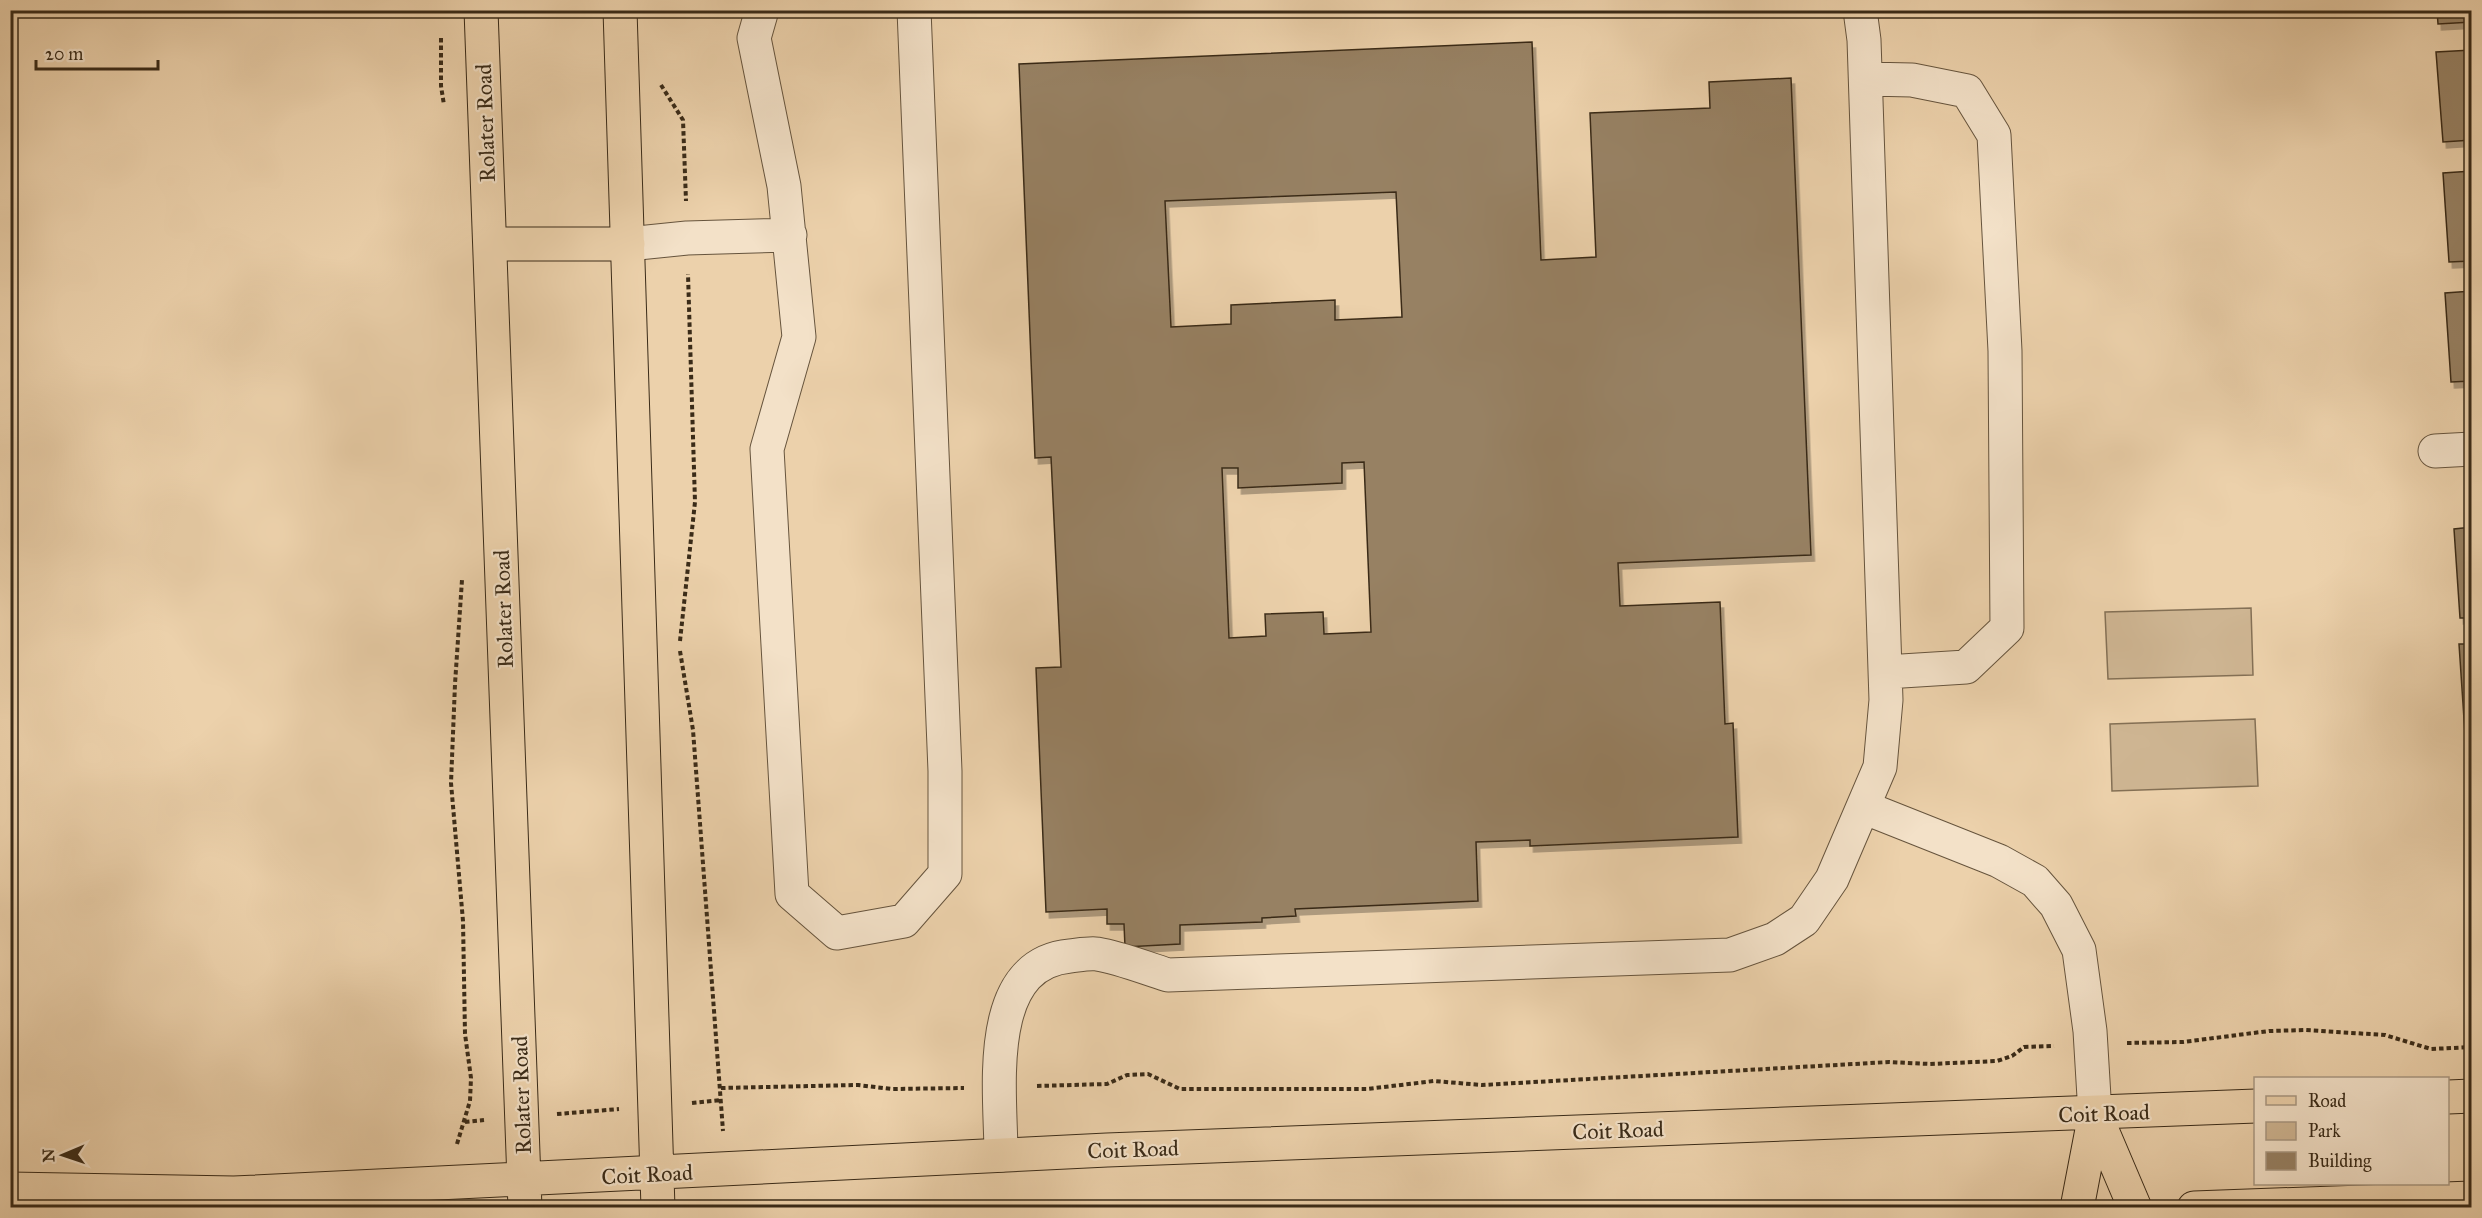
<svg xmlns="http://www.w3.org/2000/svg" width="2482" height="1218" font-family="'IM FELL Great Primer',serif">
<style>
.green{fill:#ceb592;stroke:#847055;stroke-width:1.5}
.building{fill:#978164;stroke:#3a2b18;stroke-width:1.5;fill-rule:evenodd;filter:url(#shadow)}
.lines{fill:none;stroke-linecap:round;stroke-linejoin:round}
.minor-casing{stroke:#66543d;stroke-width:35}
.major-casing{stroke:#3a2b18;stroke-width:35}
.path{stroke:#3a2b18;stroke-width:4;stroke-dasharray:4.5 3;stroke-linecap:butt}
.minor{stroke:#f3e1c8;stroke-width:33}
.major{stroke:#ecd1ab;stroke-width:33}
.labels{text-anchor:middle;stroke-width:4.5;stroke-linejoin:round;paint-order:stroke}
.street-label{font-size:22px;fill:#3a2b18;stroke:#f3e1c8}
</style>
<defs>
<filter id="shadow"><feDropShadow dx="3.5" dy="6" stdDeviation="0" flood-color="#0004"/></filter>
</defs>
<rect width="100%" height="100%" fill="#ecd1ab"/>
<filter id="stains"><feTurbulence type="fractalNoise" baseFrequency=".00333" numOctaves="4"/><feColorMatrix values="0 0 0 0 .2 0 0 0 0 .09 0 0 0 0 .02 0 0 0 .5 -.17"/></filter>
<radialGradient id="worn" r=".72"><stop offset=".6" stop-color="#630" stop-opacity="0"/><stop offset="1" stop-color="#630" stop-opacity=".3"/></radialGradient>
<path class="green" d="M 2251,608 L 2253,675 L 2108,679 L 2105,612 Z
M 2255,719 L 2258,786 L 2112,791 L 2110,724 Z"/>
<path class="building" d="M 2437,10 L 2472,10 L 2472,22 L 2438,24 Z
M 1532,42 L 1541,260 L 1596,257 L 1590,113 L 1710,108 L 1709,82 L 1791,78 L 1811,555 L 1618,563 L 1620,606 L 1720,602 L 1725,724 L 1733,723 L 1738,837 L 1530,846 L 1530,840 L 1476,842 L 1478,901 L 1295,909 L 1296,916 L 1262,918 L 1262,922 L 1180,925 L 1180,944 L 1125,947 L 1124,924 L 1107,924 L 1107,909 L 1046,912 L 1036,668 L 1061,667 L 1051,457 L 1035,458 L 1019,64 ZM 1396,192 L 1402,317 L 1335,320 L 1335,300 L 1231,305 L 1231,324 L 1171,327 L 1165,201 ZM 1364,462 L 1371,632 L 1324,634 L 1323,612 L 1265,614 L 1266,636 L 1229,638 L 1222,468 L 1238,468 L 1238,488 L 1342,483 L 1342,463 Z
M 2472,50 L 2472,140 L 2443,142 L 2436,52 Z
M 2472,171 L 2472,261 L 2449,262 L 2443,173 Z
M 2472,291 L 2472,381 L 2451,382 L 2445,293 Z
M 2472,527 L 2472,618 L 2460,618 L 2454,529 Z
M 2459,644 L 2472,644 L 2472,734 L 2465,734 Z"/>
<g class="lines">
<defs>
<path id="minor" d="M 762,10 L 754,38 L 784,186 L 799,337 L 767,449 L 792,894 L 837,933 L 904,921 L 945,874 L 945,771 L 914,10
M 1866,79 L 1912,80 L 1967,91 L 1994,135 L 2005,351 L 2007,628 L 1966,667 L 1886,672
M 628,244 L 687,238 L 790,235
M 2435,451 L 2472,449
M 1863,807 L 1999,861 L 2035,881 L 2056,905 L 2079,950 L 2090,1031 L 2095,1114
M 1001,1155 C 1001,1093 982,964 1070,956 C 1079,955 1089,953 1097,954 C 1121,958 1145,968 1168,975 L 1730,955 L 1775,939 L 1804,920 L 1832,879 L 1880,767 L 1886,700 L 1864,40 L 1860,10"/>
<path id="major" d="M 481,10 L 525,1208
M 620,10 L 658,1208
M 490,244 L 628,244
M 2448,1097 L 2472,1096
M 2095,1114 L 2135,1208
M 10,1189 L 234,1193 L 1107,1150 L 2256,1106
M 2077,1208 L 2095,1114
M 2194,1208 L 2472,1198"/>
</defs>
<use href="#minor" class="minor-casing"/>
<use href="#major" class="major-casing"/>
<path class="path" d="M 441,38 L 441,86 L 444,105
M 661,85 L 683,120 L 686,201
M 680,641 L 695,502 L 688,274
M 680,651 L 693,730 L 723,1131
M 2127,1043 L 2183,1042 L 2269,1031 L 2305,1030 L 2385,1035 L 2431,1049 L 2472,1047
M 1037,1086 L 1107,1084 L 1127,1075 L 1148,1074 L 1180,1089 L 1367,1089 L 1434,1081 L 1482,1085 L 1889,1062 L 1930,1064 L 1997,1061 L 2012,1056 L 2024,1047 L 2054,1046
M 721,1088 L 858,1085 L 892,1089 L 964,1088
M 692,1103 L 721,1100
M 557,1114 L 619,1109
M 465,1122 L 484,1120
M 457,1144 L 470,1101 L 471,1078 L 465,1034 L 463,921 L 451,783 L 455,684 L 462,580"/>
<use href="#minor" class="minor"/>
<use href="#major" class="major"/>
</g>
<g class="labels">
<g class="street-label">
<text transform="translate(485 123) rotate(-92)" y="8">Rolater Road</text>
<text transform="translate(503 609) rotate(-92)" y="8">Rolater Road</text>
<text transform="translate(521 1095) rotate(-92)" y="8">Rolater Road</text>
<text transform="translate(2104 1113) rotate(-2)" y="8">Coit Road</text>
<text transform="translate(1618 1130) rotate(-2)" y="8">Coit Road</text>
<text transform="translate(1133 1149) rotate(-2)" y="8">Coit Road</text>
<text transform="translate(647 1174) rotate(-3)" y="8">Coit Road</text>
</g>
</g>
<rect width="2482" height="1218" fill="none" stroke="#ecd1ab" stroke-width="36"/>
<rect x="12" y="12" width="2458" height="1194" fill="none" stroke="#3a2b18" stroke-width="3"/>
<rect x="18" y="18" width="2446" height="1182" fill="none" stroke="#3a2b18" stroke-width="1.5"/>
<rect x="2254" y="1077" width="195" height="108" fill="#f3e1c8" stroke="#a99882" stroke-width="1.5"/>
<rect x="2266" y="1096" width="30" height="9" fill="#ecd1ab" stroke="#a99882" stroke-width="1.5"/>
<text x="2308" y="1107" font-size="18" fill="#3a2b18">Road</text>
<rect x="2266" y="1122" width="30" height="18" fill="#ceb592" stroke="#a99882" stroke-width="1.5"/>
<text x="2308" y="1137" font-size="18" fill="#3a2b18">Park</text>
<rect x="2266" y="1152" width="30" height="18" fill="#978164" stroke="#a99882" stroke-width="1.5"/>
<text x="2308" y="1167" font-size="18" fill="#3a2b18">Building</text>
<g transform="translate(63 1155) rotate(268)" stroke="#f3e1c8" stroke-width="4.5" paint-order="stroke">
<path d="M0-4.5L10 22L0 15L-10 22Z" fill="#3a2b18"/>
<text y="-9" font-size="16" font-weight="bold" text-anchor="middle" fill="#3a2b18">N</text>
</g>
<path d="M36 60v9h122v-9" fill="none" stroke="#3a2b18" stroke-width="3"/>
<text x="45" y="60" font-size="18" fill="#3a2b18" stroke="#f3e1c8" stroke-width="4.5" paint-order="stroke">20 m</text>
<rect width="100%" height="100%" filter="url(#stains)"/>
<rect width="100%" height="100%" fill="url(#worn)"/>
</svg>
